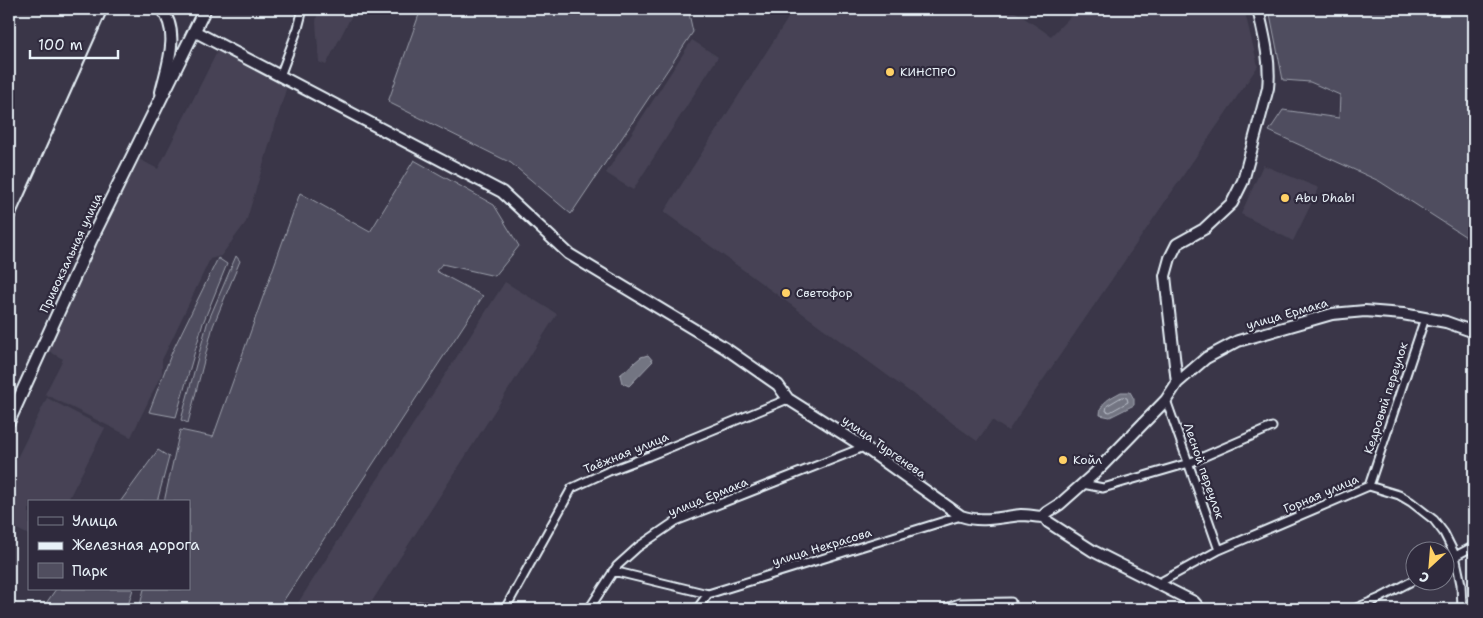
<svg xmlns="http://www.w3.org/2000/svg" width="1483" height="618" font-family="'Shantell Sans',sans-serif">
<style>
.built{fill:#464354}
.green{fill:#504e5f;stroke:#9ca0ac}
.water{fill:#737482;stroke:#a2a6b1}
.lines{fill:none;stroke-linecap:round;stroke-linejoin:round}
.shore{stroke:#b9bfc9;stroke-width:1}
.street-casing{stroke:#e8f1f8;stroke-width:11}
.secondary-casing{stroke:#e8f1f8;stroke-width:14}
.primary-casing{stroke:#e8f1f8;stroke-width:15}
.street{stroke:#2f2a3d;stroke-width:7}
.secondary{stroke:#2f2a3d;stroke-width:10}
.primary{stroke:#2f2a3d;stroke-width:11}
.rail{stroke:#e8f1f8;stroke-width:2}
.poi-dot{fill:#ffd166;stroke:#2f2a3d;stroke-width:2}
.labels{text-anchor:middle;stroke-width:4.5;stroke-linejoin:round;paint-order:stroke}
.poi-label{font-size:12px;fill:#e8f1f8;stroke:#2f2a3d;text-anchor:start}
.street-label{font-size:12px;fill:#e8f1f8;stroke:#2f2a3d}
</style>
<rect width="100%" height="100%" fill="#3a3648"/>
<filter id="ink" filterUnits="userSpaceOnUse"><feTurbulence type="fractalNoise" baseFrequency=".02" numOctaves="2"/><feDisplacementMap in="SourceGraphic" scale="10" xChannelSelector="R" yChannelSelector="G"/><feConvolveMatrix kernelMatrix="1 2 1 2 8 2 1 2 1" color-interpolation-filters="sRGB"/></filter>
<g filter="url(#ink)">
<path class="built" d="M 318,9 L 355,9 L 326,65 L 319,62 L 316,22 Z
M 794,9 L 1011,9 L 1051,36 L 1078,9 L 1244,9 L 1258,66 L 1008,431 L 992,420 L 977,441 L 664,212 Z
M 692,40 L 718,57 L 633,190 L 606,173 Z
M 218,50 L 287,86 L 246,222 L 221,256 L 210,259 L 162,360 L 162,373 L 131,437 L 45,394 L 63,359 L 45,349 L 112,206 L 139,159 L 158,169 Z
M 1263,165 L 1319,188 L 1293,241 L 1241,214 Z
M 505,282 L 557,314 L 367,609 L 294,609 Z
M 47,398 L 105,428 L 67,502 L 29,502 L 29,535 L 9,525 L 9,474 Z"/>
<path class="green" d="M 421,9 L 688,9 L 693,32 L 571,214 L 511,163 L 388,102 Z
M 1269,9 L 1474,9 L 1474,242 L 1379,181 L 1269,131 L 1283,110 L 1339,118 L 1340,95 L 1310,82 L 1283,80 Z
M 414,160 L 494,205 L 519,246 L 495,276 L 442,264 L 436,271 L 483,296 L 278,609 L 139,609 L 144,589 L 189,589 L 189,502 L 164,502 L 180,430 L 213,437 L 300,193 L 370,232 Z
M 236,256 L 240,261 L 213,326 L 188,423 L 181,420 L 207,324 Z
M 218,258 L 227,264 L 203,323 L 176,417 L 149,412 L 172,352 Z
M 158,450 L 169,457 L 157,502 L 120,502 Z
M 56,589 L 133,589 L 127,609 L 42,609 Z
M 418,601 L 427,602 L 426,609 L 407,609 Z"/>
<path class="water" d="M 648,355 L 653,361 L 629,386 L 622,383 L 620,375 L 641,357 Z
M 1121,392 L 1130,392 L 1134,399 L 1134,405 L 1110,417 L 1100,415 C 1100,402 1110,398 1121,392 Z"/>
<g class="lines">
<path class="shore" d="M 1122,397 L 1127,398 L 1128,402 L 1110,412 L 1106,411 L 1107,406 Z"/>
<defs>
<path id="street" d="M 280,76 L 298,28 L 303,9
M 1166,400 L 1219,550
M 1083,484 L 1103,488 L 1189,463 L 1272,427
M 1369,486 L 1425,318
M 1446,561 L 1474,546
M 613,571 L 708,594
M 1157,584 L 1219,550 L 1369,486 L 1399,495 L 1411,502 L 1434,520 L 1444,533 L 1455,555 L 1457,565 L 1461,584 L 1462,609
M 505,609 L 572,488 L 609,471 L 649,456 L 788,399
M 589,609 L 617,566 L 638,547 L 676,521 L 864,447
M 697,609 L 708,594 L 961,516
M 944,609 L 959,603 L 1011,602
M 1354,609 L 1380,598 L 1416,579"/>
<path id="secondary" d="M 194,31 L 502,192 L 569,254 L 725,348 L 778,385 L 788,399 L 864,447 L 961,516 C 981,523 1001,517 1021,515 C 1029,515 1037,517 1045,517
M 161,92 C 167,66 181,31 161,9
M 1177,383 L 1206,358 L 1238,341 L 1332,314 L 1365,311 L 1403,314 L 1446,322 L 1474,332
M 1045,517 L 1046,513 L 1060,504 L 1095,473 L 1166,400 L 1177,383 L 1165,276 L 1170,258 L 1177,244 L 1204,229 L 1232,203 L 1243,181 L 1268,88 C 1271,62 1264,35 1258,9
M 1045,517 L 1048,522 L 1093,551 L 1194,602 L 1200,609"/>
<path id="primary" d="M 9,421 L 91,240 L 205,9"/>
</defs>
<use href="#street" class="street-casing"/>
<use href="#secondary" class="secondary-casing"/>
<use href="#primary" class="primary-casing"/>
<use href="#street" class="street"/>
<use href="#secondary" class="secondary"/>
<use href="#primary" class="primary"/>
<path class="rail" d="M 9,230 L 108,9"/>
</g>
</g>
<g class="poi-dot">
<circle cx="890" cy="72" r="5"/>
<circle cx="1285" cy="198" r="5"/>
<circle cx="786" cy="293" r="5"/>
<circle cx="1063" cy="460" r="5"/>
</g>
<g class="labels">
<g class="poi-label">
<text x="900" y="76">КИНСПРО</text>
<text x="1295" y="202">Abu Dhabi</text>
<text x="796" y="297">Светофор</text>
<text x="1073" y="464">Койл</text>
</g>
<g class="street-label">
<text transform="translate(71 253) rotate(-65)" y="4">Привокзальная улица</text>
<text transform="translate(1287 314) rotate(-16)" y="4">улица Ермака</text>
<text transform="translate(1386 398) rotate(-72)" y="4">Кедровый переулок</text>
<text transform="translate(884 447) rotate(35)" y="4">улица Тургенева</text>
<text transform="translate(626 453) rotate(-22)" y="4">Таёжная улица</text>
<text transform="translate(1204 471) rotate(71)" y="4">Лесной переулок</text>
<text transform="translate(1321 494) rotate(-23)" y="4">Горная улица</text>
<text transform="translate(708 497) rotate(-22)" y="4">улица Ермака</text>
<text transform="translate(822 547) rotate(-17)" y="4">улица Некрасова</text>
</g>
</g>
<rect width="1483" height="618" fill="none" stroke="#2f2a3d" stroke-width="30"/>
<rect x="15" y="15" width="1453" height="588" fill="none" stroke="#e8f1f8" stroke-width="2" filter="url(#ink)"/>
<rect x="28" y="500" width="162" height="90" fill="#2f2a3d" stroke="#797a88"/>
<rect x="38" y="517" width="25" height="8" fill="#2f2a3d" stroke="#797a88"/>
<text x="72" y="526" font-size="15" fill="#e8f1f8">Улица</text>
<rect x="38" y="542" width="25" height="8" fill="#e8f1f8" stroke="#797a88"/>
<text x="72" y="550" font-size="15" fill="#e8f1f8">Железная дорога</text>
<rect x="38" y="563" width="25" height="15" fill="#504e5f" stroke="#797a88"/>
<text x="72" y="576" font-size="15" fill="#e8f1f8">Парк</text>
<g transform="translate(1430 566) rotate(206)"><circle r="24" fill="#2f2a3d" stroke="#797a88"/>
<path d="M0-4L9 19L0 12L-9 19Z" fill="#ffd166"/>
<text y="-8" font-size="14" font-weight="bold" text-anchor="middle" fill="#e8f1f8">С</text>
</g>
<path d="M30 50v8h88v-8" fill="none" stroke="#e8f1f8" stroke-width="2.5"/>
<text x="38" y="50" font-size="15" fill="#e8f1f8" stroke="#2f2a3d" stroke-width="4" paint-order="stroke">100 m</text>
</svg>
